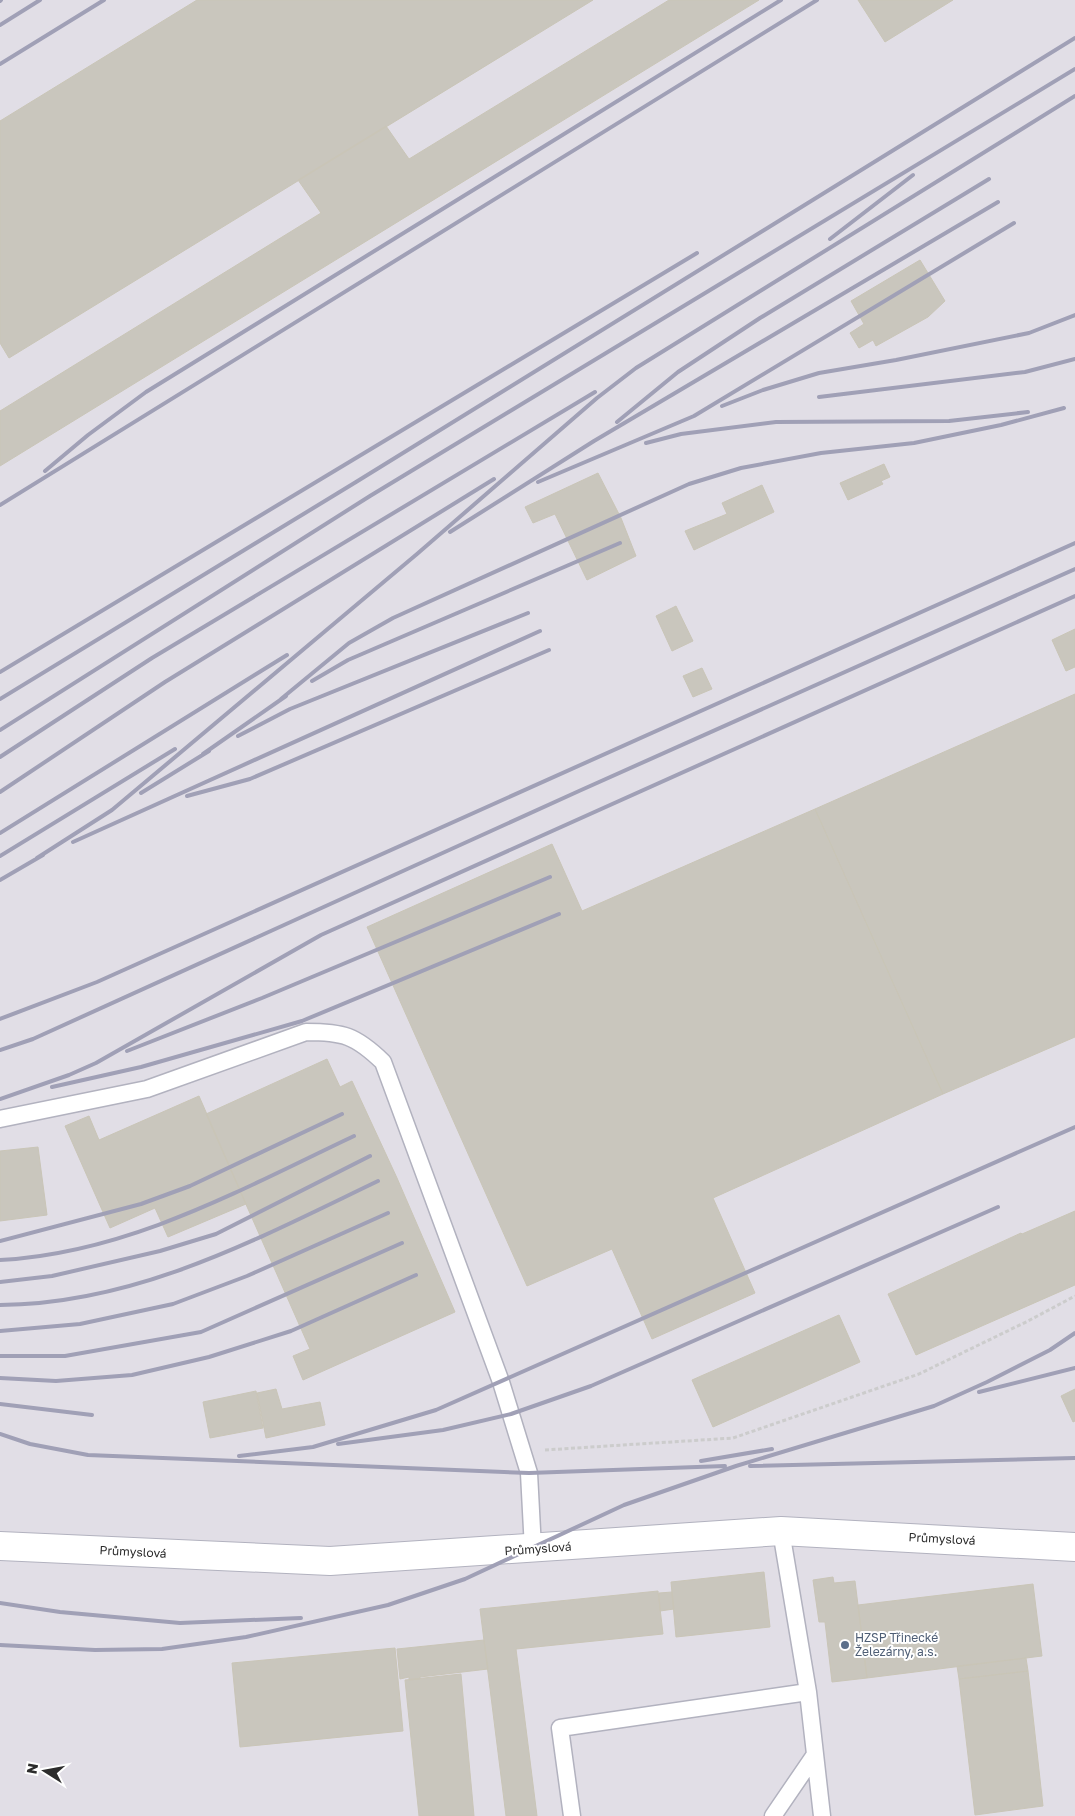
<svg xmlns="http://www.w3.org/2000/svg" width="1075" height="1816" font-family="'Golos Text',sans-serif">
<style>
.industrial{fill:#e1dee6}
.building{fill:#c9c6bd;stroke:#c9c5b7}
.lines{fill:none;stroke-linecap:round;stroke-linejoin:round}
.lane-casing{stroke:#b2b2bf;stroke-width:19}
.street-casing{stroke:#b2b2bf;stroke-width:30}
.path{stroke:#ccc;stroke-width:3;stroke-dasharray:4 2.5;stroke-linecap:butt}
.lane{stroke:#fff;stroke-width:16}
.street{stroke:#fff;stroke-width:28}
.rail{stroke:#a0a0b6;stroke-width:4}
.service-dot{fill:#5c6f8a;stroke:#fff;stroke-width:2}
.labels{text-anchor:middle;stroke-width:4;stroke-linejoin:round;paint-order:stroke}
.street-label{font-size:12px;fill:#2c2c2c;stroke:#fff}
.service-label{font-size:12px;fill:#4e5e75;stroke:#fff;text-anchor:start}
</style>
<rect width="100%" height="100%" fill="#eee9dd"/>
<path class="industrial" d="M 0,0 L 1075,0 L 1075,1816 L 0,1816 Z"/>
<path class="building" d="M 197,0 L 593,0 L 9,358 L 0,343 L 0,121 Z
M 669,0 L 759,0 L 0,466 L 0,411 L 321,213 L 298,180 L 386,126 L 409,159 Z
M 858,0 L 953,0 L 885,42 Z
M 920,260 L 945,301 L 928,317 L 876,346 L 873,340 L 859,348 L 850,333 L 864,324 L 851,301 Z
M 884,464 L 890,477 L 881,481 L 883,484 L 848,500 L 840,483 Z
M 598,473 L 621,518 L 636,556 L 587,580 L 555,514 L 533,523 L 525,507 Z
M 762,485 L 774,512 L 694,550 L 685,531 L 727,514 L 722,503 Z
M 676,606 L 693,641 L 672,651 L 656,616 Z
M 1075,629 L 1075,667 L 1066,671 L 1052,640 Z
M 702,668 L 712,689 L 693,697 L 683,676 Z
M 1075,694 L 1075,1037 L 943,1094 L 815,809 Z
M 815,809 L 943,1094 L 713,1198 L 755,1293 L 652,1339 L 612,1249 L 527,1286 L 367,927 L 552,844 L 582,911 Z
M 327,1059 L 340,1087 L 352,1081 L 397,1178 L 455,1312 L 303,1380 L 293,1356 L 310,1349 L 206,1114 Z
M 199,1096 L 246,1204 L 168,1237 L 155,1208 L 110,1228 L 65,1126 L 89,1116 L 99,1140 Z
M 38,1147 L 47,1215 L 0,1221 L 0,1151 Z
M 1075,1211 L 1075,1285 L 916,1355 L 888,1294 L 1021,1233 L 1022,1234 Z
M 839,1315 L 860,1362 L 713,1427 L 692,1380 Z
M 276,1389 L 282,1409 L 320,1402 L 325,1425 L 266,1438 L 257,1393 Z
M 1075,1389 L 1075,1421 L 1073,1422 L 1061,1396 Z
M 256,1391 L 263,1428 L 210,1438 L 203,1402 Z
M 764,1572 L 770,1627 L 676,1637 L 671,1582 Z
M 833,1577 L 834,1583 L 855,1581 L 867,1678 L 832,1682 L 825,1622 L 819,1622 L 813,1580 Z
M 1033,1584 L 1042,1656 L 867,1678 L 858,1605 Z
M 658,1591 L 663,1634 L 516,1649 L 537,1816 L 506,1816 L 480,1609 Z
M 672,1592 L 674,1609 L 660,1611 L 659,1593 Z
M 484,1640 L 488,1669 L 420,1677 L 420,1679 L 409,1680 L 409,1677 L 400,1679 L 397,1649 Z
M 395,1648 L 403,1731 L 240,1747 L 232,1663 Z
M 1026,1658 L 1028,1671 L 959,1679 L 957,1666 Z
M 1028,1671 L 1043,1806 L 975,1815 L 959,1679 Z
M 461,1674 L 474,1816 L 419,1816 L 405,1680 Z"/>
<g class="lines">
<defs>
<path id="lane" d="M 0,1119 L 147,1089 L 306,1032 C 343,1032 355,1035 383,1062 L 501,1382 L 529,1473 L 533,1549
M 781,1531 L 808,1692 L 822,1816
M 572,1816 L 560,1728 L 808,1692
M 773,1816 L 814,1756"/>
<path id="street" d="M 0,1546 L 330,1561 L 781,1531 L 1075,1547"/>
</defs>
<use href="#lane" class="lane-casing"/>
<use href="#street" class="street-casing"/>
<path class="path" d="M 545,1450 L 733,1438 L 919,1374 L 1028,1321 L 1075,1296"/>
<use href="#lane" class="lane"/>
<use href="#street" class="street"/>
<path class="rail" d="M 0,1 L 1,0
M 0,25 L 40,0
M 0,64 L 104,0
M 830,239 L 913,175
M 819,397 L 1025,372 L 1075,359
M 722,406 L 763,390 L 819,373 L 896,360 L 1029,333 L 1075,315
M 617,422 L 678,372 L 760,318 L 989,179
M 646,443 L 681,434 L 776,422 L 949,421 L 1028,412
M 45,471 L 88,435 L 146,392 L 781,0
M 538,482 L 694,416 L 1014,223
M 0,505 L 817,0
M 450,532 L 594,441 L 998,202
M 0,672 L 697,253
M 312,681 L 348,660 L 620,543
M 0,699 L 356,482 L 1075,38
M 281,699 L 349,643 L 393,618 L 689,484 L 741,468 L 821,453 L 914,443 L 1001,425 L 1064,408
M 0,730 L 370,496 L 1075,69
M 238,736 L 290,709 L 528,613
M 203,754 L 286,696
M 0,757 L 152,658 L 595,392
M 0,792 L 165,682 L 494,479
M 141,793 L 209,751
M 187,796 L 250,779 L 549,650
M 0,833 L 287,655
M 73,842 L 540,631
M 0,856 L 175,749
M 37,858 L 112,810 L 417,554 L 597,398 L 636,368 L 1075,96
M 0,880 L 43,855
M 0,1019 L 97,982 L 1075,543
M 0,1050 L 33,1039 L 579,791 L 1075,569
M 127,1051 L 262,998 L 550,877
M 52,1087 L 141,1067 L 302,1021 L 559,914
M 0,1099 L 69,1075 L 96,1063 L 321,935 L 1075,596
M 0,1241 L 141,1204 L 190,1186 L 342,1114
M 0,1260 C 128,1253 240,1190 354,1136
M 0,1282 L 52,1276 L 160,1251 L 216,1234 L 370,1156
M 0,1305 C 137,1304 257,1239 378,1181
M 0,1331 L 80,1324 L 173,1304 L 247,1276 L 388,1213
M 0,1356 L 65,1356 L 201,1332 L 402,1243
M 0,1378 L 56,1381 L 132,1375 L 209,1357 L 291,1331 L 416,1275
M 979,1392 L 1075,1368
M 0,1404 L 92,1415
M 0,1434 L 30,1444 L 88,1455 L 529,1473 L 725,1466
M 338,1444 L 443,1430 L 511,1414 L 591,1386 L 998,1207
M 239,1456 L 313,1447 L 436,1410 L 1075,1127
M 701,1461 L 772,1449
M 750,1466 L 1075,1458
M 0,1603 L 60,1612 L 180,1623 L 301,1618
M 0,1645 L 95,1650 L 162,1649 L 246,1637 L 388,1605 L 465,1579 L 624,1505 L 736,1466 L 934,1406 L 987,1382 L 1050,1350 L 1075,1333"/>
</g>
<circle class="service-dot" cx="845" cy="1645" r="5"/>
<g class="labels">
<g class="street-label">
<text transform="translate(942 1539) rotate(3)" y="4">Průmyslová</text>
<text transform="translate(538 1549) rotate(-4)" y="4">Průmyslová</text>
<text transform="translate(133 1552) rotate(3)" y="4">Průmyslová</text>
</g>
<g class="service-label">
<text x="855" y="1642">HZSP Třinecké<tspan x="855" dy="14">Železárny, a.s.</tspan></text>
</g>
</g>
<g transform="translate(45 1771) rotate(281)" stroke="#ffffff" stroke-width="4" paint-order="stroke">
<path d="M0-4L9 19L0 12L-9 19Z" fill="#2c2c2c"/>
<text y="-8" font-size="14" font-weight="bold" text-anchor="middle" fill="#2c2c2c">N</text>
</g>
</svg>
